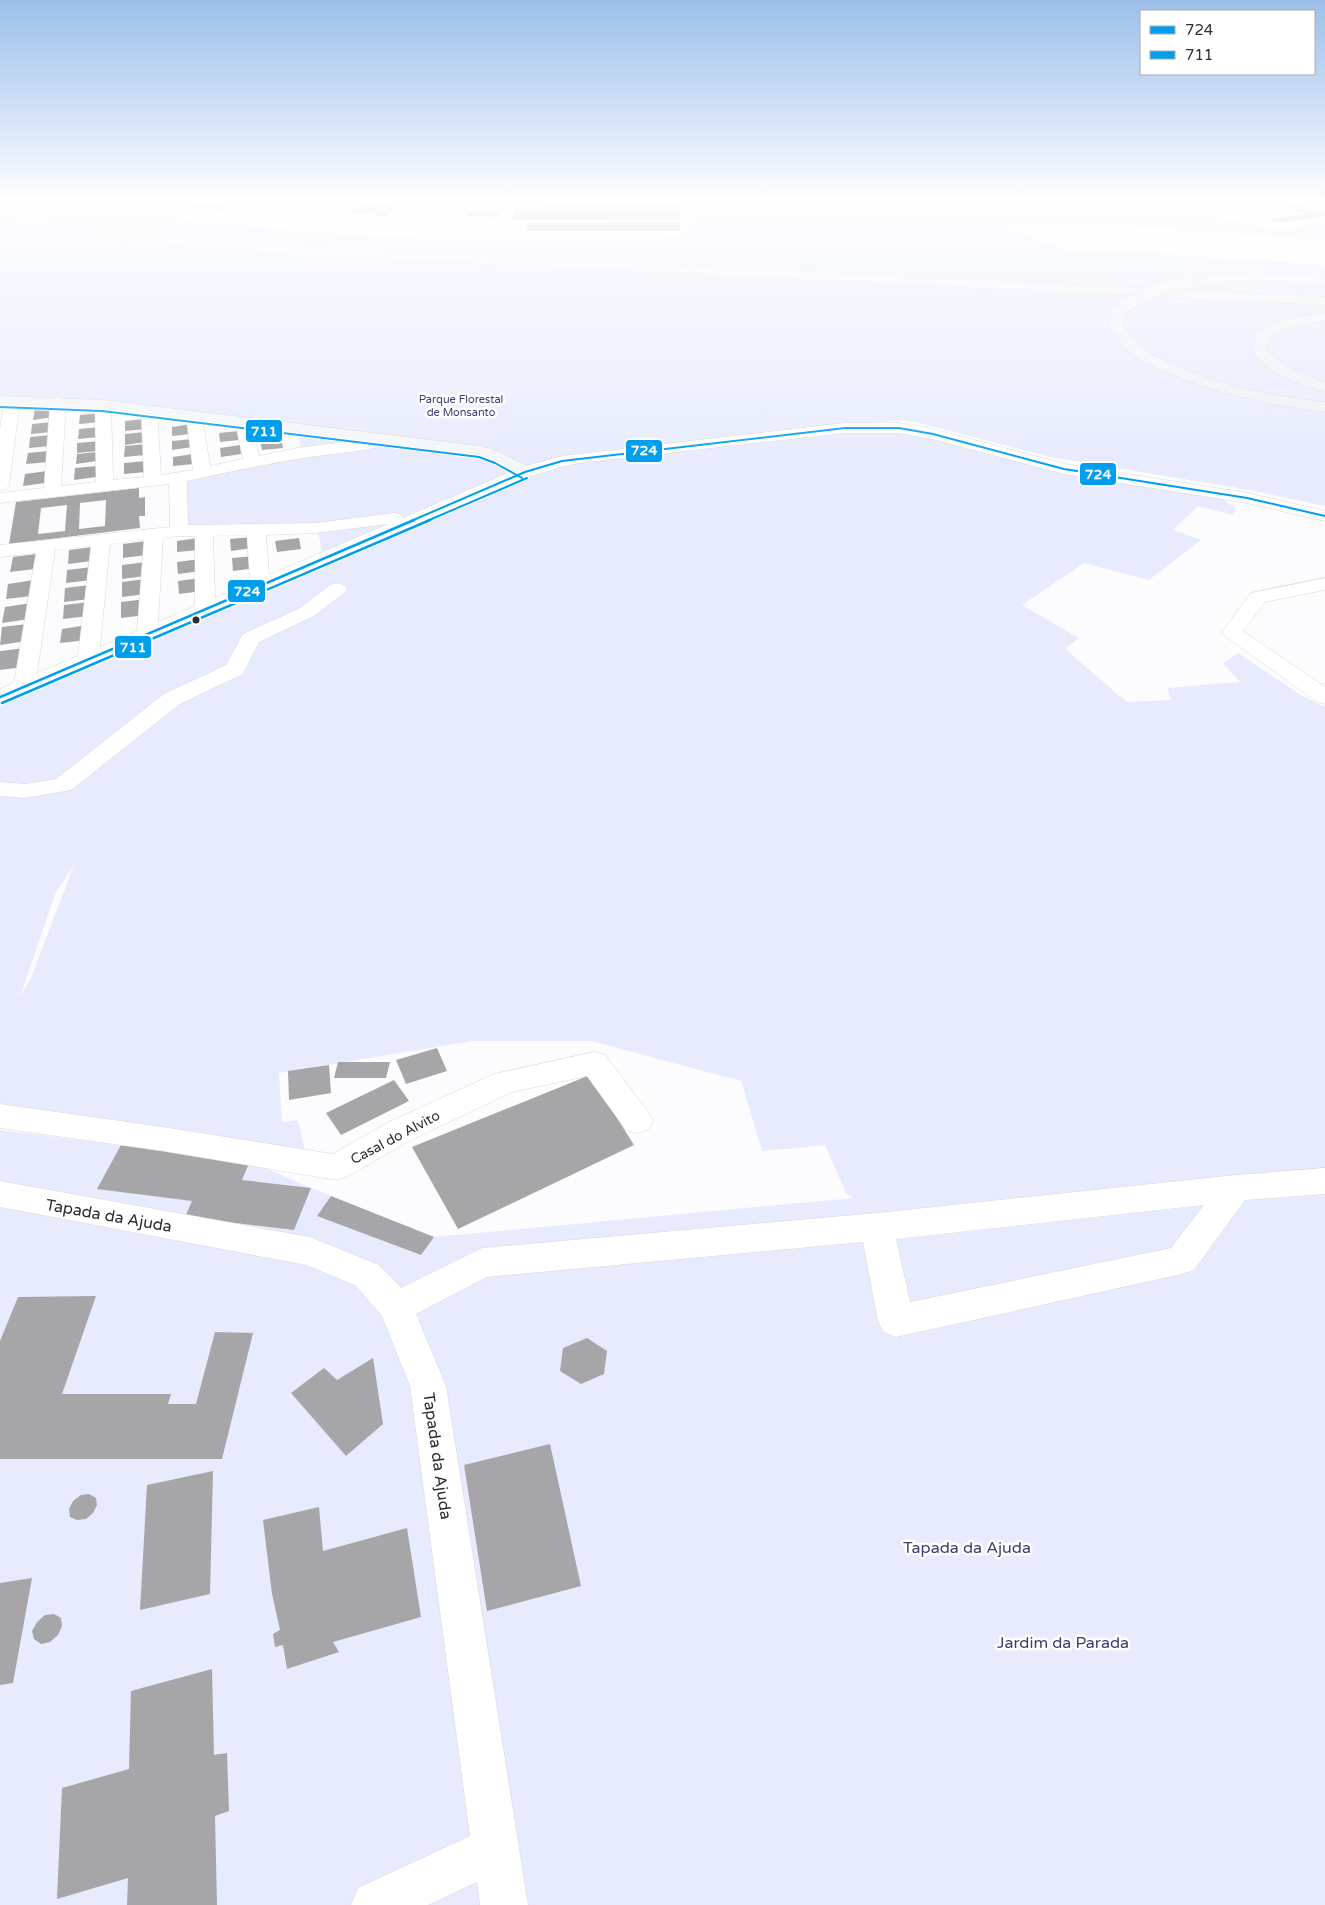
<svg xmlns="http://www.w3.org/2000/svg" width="1325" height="1905" font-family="'Varela Round',sans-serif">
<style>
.green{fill:#e7ebfd;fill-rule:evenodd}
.building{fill:#a6a6a8;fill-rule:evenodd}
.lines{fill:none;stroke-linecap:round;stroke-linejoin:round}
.minor-casing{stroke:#d8d8da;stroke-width:1}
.major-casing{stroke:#d8d8da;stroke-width:1}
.highway-casing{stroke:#d8d8da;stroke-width:1}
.minor{fill:#fff;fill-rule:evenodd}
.major{fill:#f5f6f9;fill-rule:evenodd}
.highway{fill:#eff1f6;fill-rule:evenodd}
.highway-bridge-casing{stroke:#d8d8da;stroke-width:13;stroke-linecap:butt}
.highway-bridge{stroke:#eff1f6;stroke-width:12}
.bus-1-far1-casing{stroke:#fff;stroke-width:4}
.bus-1-casing{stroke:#fff;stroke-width:5}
.bus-2-far1-casing{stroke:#fff;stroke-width:4}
.bus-2-casing{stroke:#fff;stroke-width:5}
.bus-1-far1{stroke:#009fee;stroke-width:2}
.bus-1{stroke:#009fee;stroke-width:2.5}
.bus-2-far1{stroke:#009fee;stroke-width:2}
.bus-2{stroke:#009fee;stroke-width:2.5}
.bus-dot{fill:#2d2d31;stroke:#fff;stroke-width:2}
.labels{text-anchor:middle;stroke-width:5;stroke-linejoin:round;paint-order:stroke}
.far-park-label{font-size:11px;fill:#363e74;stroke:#fff}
.street-label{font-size:14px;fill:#2d2d31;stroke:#fff}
.near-street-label{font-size:16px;fill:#2d2d31;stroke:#fff}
.near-park-label{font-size:16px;fill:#363e74;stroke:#fff}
.line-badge{stroke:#fff;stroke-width:2}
.badge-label{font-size:14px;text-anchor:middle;font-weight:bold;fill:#fff}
</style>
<rect width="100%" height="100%" fill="#fcfcfe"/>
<path class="green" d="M 0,198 L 59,198 L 138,213 L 212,223 L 372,237 L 477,240 L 582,240 L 679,238 L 693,220 L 689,210 L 733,212 L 865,198 L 1160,198 L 1149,202 L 1279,229 L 1325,221 L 1325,240 L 1166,228 L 1019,224 L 1007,227 L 1062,249 L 1120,251 L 1325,265 L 1325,403 L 1241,399 L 1325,412 L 1325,506 L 1250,490 L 1050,457 L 916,422 L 899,420 L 791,431 L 832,433 L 882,430 L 926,436 L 1064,474 L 1222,499 L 1236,508 L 1233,515 L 1198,506 L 1173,530 L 1201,540 L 1149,580 L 1084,563 L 1022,605 L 1079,638 L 1065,649 L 1127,702 L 1171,700 L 1167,688 L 1240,682 L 1223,663 L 1238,653 L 1299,694 L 1325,707 L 1325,1905 L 0,1905 L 0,1130 L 250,1161 L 311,1188 L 434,1237 L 854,1198 L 846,1193 L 825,1145 L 762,1151 L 741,1081 L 591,1041 L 472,1041 L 279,1073 L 282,1122 L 298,1120 L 306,1155 L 0,1127 L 0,699 L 324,562 L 318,531 L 179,534 L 176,479 L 302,454 L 298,432 L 64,403 L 0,401 ZM 74,865 L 31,978 L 20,997 L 55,894 Z"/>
<path class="building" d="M 707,198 L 760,198 L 764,201 L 715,205 Z
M 182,201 L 232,205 L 223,210 L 172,206 Z
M 358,205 L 396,206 L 387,217 L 374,216 L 377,213 L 351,213 Z
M 1298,205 L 1320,212 L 1325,211 L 1325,218 L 1281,225 L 1265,223 L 1272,219 L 1307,214 L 1285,207 Z
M 516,206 L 679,206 L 680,220 L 512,220 Z
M 470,211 L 500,212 L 497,217 L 466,216 Z
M 679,222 L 680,231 L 526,231 L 529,223 Z
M 55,407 L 54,417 L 33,420 L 35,409 Z
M 100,413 L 100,422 L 79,424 L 80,415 Z
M 145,419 L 146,429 L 125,431 L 125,421 Z
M 53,422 L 52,432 L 31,434 L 32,424 Z
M 191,424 L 191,434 L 172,436 L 172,427 Z
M 99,427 L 99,437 L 78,439 L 79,429 Z
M 238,431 L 239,440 L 220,442 L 219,433 Z
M 145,432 L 145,442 L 125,445 L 125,434 Z
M 51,435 L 50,446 L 29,448 L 30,437 Z
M 192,439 L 192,447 L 172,450 L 172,441 Z
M 281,439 L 283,448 L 262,450 L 260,441 Z
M 99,441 L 98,451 L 77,453 L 77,443 Z
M 145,444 L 145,455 L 124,457 L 125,446 Z
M 240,445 L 241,454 L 221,457 L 220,448 Z
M 49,451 L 48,462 L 26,464 L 28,453 Z
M 98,452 L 97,461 L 76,464 L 77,454 Z
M 193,454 L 193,464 L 173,466 L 173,457 Z
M 146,461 L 146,472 L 124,474 L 124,463 Z
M 97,466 L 96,477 L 74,480 L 75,468 Z
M 47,471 L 45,483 L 23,486 L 25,474 Z
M 139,488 L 139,498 L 145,497 L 145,516 L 139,516 L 140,528 L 9,544 L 16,502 ZM 106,500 L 105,526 L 79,529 L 80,503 ZM 67,505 L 65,531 L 38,534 L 41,508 Z
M 252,537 L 253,548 L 231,551 L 230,539 Z
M 198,538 L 199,550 L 177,552 L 177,541 Z
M 299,538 L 301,549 L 277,552 L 275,541 Z
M 146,541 L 146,555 L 123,558 L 123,544 Z
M 93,547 L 92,561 L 68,564 L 69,550 Z
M 37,554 L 35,569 L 10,572 L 13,557 Z
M 254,556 L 256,568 L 233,571 L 232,558 Z
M 200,559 L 201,571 L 178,574 L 177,562 Z
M 146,562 L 146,576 L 122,579 L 122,565 Z
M 92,567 L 91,580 L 66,583 L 67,570 Z
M 201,578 L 202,591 L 179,594 L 178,581 Z
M 146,579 L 146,594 L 122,597 L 122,582 Z
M 34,580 L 32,596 L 6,599 L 8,584 Z
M 90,585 L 90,599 L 64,602 L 65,588 Z
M 146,599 L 146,615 L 121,618 L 121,602 Z
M 89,602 L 89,616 L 63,619 L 64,605 Z
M 31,603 L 29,619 L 2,623 L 5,607 Z
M 28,624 L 26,641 L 0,645 L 2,627 Z
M 88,625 L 87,640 L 60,643 L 62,629 Z
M 25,648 L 23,667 L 0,670 L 0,651 Z
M 437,1048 L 447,1071 L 406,1084 L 396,1060 Z
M 338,1062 L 390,1062 L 386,1078 L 334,1078 Z
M 329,1065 L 331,1093 L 289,1100 L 288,1071 Z
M 590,1075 L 634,1145 L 458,1229 L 412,1147 Z
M 394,1080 L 409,1101 L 341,1135 L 326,1113 Z
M 121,1145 L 250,1161 L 242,1180 L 311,1188 L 294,1230 L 185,1217 L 192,1201 L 97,1189 Z
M 331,1196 L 434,1237 L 421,1255 L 317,1216 Z
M 96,1296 L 62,1394 L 171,1394 L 168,1404 L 196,1404 L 215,1332 L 253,1333 L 222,1459 L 0,1459 L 0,1341 L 18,1297 Z
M 587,1338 L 607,1351 L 604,1374 L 581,1384 L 560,1371 L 563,1348 Z
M 373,1358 L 383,1424 L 346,1456 L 291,1393 L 324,1368 L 337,1380 Z
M 550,1444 L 581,1586 L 487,1611 L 464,1465 Z
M 213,1471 L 210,1594 L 140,1610 L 147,1485 Z
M 89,1494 L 96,1498 L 97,1505 L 93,1513 L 86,1519 L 77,1520 L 70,1517 L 69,1509 L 73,1501 L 81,1495 Z
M 319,1507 L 323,1551 L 407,1528 L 421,1617 L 333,1642 L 339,1652 L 287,1669 L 283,1645 L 275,1647 L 273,1634 L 280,1630 L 272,1594 L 263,1520 Z
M 32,1578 L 13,1683 L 0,1685 L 0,1583 Z
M 54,1614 L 61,1618 L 62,1626 L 58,1635 L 50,1642 L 41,1644 L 34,1639 L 32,1631 L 37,1622 L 45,1615 Z
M 212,1669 L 214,1755 L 227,1753 L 229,1811 L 215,1816 L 217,1905 L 127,1905 L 128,1878 L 57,1899 L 62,1788 L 129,1769 L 131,1691 Z"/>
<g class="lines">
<defs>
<path id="minor" d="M 271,198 L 285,198 L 318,215 L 330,216 L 336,219 L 326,225 L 236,211 L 230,208 L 236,205 L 301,215 Z
M 448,198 L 680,199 C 735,210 789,198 844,198 L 839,201 C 786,207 733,216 680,205 L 509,206 L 453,201 Z
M 1154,198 L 1175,198 L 1171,201 L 1272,222 L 1287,222 L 1325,216 L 1325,222 L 1287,230 L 1272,230 L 1152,203 L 1150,201 Z
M 402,204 L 473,204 L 479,207 L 473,210 L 398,209 L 396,207 L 398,205 Z
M 12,396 L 17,398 L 20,401 L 9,485 L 6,489 L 0,490 L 0,429 L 4,401 L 7,398 Z
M 58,397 L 63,399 L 66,402 L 61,486 L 96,482 L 95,405 L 97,402 L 109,402 L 111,405 L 113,480 L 144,477 L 141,411 L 143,408 L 155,408 L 157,411 L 161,475 L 193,470 L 186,416 L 188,413 L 200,413 L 202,416 L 210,466 L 243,459 L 235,422 L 237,419 L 249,419 L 251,422 L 259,456 L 297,448 L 361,440 L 379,434 L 385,436 L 387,439 C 379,451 354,451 341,453 C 288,459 238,470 187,481 L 188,525 L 316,523 L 394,513 L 400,514 L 403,518 L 519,468 L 562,456 L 845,423 L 899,423 L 933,429 L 1065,464 L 1247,493 L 1325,511 L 1325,521 L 1247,503 L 1064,474 L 932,439 L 899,433 L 845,433 L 586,462 L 564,466 L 531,476 L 0,704 L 0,689 L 14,683 L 36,553 L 0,557 L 0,545 L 170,527 L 169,484 L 0,503 L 0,493 L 44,488 L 50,402 L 53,399 ZM 388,524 L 269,575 L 266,535 L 316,533 ZM 247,535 L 250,583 L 215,598 L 213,536 ZM 179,536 L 195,536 L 195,606 L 158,622 L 163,538 ZM 144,540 L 137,631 L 100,647 L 110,544 ZM 91,546 L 78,656 L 37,673 L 55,550 Z
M 1325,578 L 1325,590 L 1265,602 L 1243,631 L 1325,687 L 1325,704 L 1317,702 L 1225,636 L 1222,632 L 1251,593 Z
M 337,583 L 344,585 L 347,589 L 344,593 L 314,616 L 259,642 L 243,674 L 180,704 L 71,790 L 25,798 L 0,796 L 0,782 L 25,784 L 56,779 L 164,694 L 226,665 L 243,634 L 300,608 L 330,585 Z
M 594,1052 L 605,1055 L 648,1112 L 653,1121 L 648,1130 L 637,1133 L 626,1130 L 587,1076 L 512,1092 L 409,1141 L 348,1176 L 337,1180 L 163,1151 L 0,1128 L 0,1104 L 163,1127 L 333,1154 L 387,1123 L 494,1074 Z
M 1325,1168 L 1325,1194 L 1245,1200 L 1194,1270 L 1182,1274 L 896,1337 L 883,1332 L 878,1321 L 863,1242 L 487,1277 L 416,1314 L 446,1386 L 528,1905 L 480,1905 L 477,1882 L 428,1905 L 351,1905 L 358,1888 L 470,1836 L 410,1386 L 382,1316 L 355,1285 L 306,1265 L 0,1207 L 0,1181 L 310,1237 L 379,1265 L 401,1288 L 482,1248 L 877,1213 L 1236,1175 ZM 1204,1205 L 1171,1248 L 910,1302 L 896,1239 Z"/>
<path id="major" d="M 0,396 L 103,400 L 480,446 L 498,451 L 531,468 L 534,472 L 531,476 L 519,476 L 480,456 L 103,410 L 0,406 Z"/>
<path id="highway" d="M 0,213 L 137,234 L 277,246 L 1325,297 L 1325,305 L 277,254 L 137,242 L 0,219 Z
M 1255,273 L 1325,277 L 1325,285 L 1255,281 L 1204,284 L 1198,280 L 1204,276 Z
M 1118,309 L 1125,313 L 1123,325 C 1127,331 1131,338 1137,343 C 1148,354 1163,360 1177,366 C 1224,387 1274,396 1325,402 L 1325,412 C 1271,405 1217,395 1166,372 C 1153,366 1138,360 1127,350 C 1119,343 1115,333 1109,325 L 1111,313 Z
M 1325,313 L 1325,321 C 1304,324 1285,326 1268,339 L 1266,350 L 1286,366 L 1325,382 L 1325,392 C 1299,385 1268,374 1252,351 L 1256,334 C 1277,319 1300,316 1325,313 Z"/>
</defs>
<use href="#minor" class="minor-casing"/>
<use href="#major" class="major-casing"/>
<use href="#highway" class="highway-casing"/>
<use href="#minor" class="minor"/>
<use href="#major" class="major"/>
<use href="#highway" class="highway"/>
<defs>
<path id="highway-bridge" d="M 1118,313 C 1138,293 1162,287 1189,282"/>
</defs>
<use href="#highway-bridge" class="highway-bridge-casing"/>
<use href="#highway-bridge" class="highway-bridge"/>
<defs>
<path id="bus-1-far1" d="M 411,521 L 525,472 L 562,461 L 845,428 L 899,428 L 933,434 L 1064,469 L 1247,498 L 1325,516"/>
<path id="bus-1" d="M 0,697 L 414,520"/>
<path id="bus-2-far1" d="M 0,407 L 102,411 L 479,457 L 495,463 L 522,478
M 427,521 L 527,478"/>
<path id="bus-2" d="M 2,703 L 430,520"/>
</defs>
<use href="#bus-1-far1" class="bus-1-far1-casing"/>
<use href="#bus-1" class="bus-1-casing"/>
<use href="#bus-2-far1" class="bus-2-far1-casing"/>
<use href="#bus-2" class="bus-2-casing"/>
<use href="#bus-1-far1" class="bus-1-far1"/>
<use href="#bus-1" class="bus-1"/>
<use href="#bus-2-far1" class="bus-2-far1"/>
<use href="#bus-2" class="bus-2"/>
</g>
<linearGradient id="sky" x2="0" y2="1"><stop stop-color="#9bbfea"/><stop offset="0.43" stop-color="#fefeff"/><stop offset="1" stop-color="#fefeff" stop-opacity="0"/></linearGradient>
<rect width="1325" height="465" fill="url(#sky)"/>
<circle class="bus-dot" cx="196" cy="620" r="4.5"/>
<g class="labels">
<g class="far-park-label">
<text x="461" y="403">Parque Florestal<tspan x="461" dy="13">de Monsanto</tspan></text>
</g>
<g class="street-label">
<text transform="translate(395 1137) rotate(-28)" y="5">Casal do Alvito</text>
</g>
<g class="near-street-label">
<text transform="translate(109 1215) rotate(10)" y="6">Tapada da Ajuda</text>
<text transform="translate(438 1456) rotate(82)" y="6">Tapada da Ajuda</text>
</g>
<g class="near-park-label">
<text x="967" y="1553">Tapada da Ajuda</text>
<text x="1063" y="1648">Jardim da Parada</text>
</g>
</g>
<g class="line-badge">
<rect x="245" y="419" width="38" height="24" rx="5" fill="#009fee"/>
<rect x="625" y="439" width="38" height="24" rx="5" fill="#009fee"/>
<rect x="1079" y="462" width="38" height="24" rx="5" fill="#009fee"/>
<rect x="227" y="579" width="39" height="24" rx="5" fill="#009fee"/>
<rect x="114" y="635" width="38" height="24" rx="5" fill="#009fee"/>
</g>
<g class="badge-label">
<text x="264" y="436">711</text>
<text x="644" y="455">724</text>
<text x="1098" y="479">724</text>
<text x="247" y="596">724</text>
<text x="133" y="652">711</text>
</g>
<rect x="1140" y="10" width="175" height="65" fill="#ffffff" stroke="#ababad"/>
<rect x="1150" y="26" width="25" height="8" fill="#009fee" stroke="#ababad"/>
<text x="1185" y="35" font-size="15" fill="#2d2d31">724</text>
<rect x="1150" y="51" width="25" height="8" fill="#009fee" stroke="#ababad"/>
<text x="1185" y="60" font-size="15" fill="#2d2d31">711</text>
</svg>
